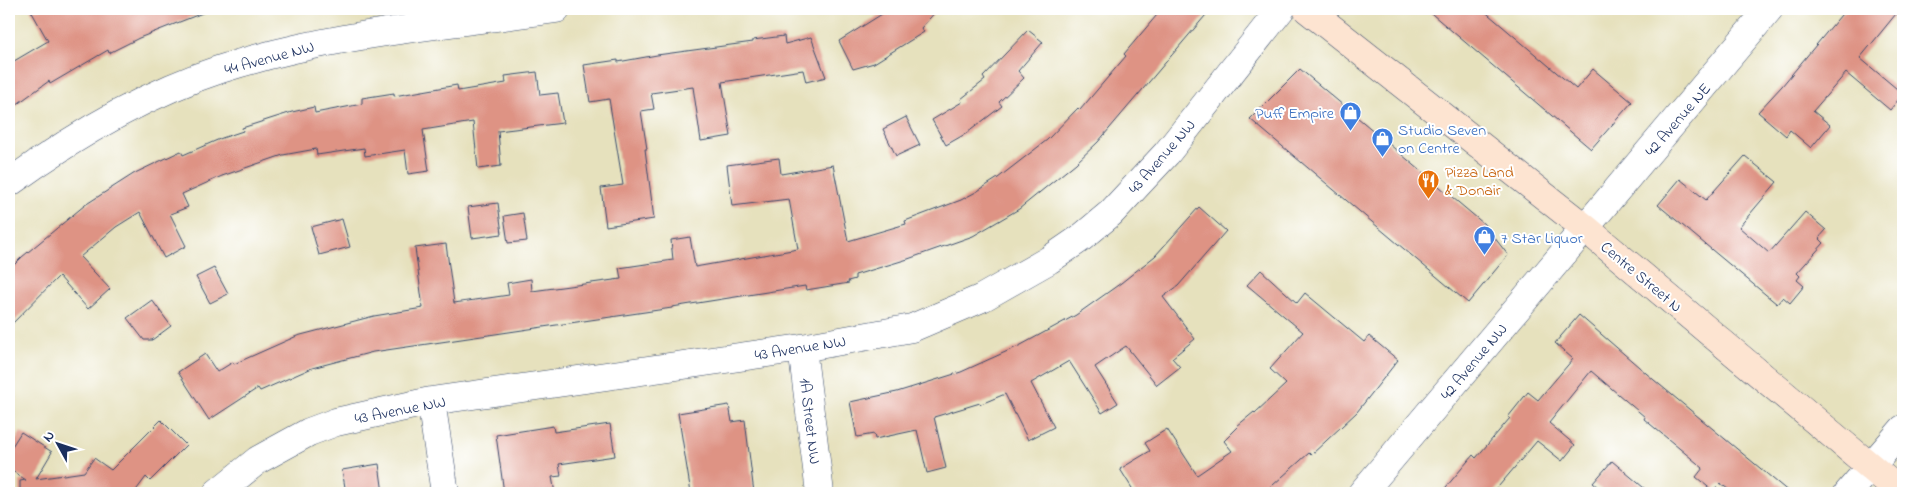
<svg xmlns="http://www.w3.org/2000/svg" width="1912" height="502" font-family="'Indie Flower',sans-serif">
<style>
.building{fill:#de9384}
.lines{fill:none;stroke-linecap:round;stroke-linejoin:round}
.minor-casing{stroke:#394a6c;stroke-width:29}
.secondary-casing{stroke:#394a6c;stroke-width:29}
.minor{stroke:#fff;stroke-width:28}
.secondary{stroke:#fde4d1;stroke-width:28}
.labels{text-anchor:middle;stroke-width:4;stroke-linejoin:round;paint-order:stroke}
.street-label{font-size:16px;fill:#1b2f5e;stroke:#fff}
.shop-label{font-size:16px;fill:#366cbe;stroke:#fff;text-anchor:start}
.food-label{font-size:16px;fill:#c56008;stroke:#fff;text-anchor:start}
</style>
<rect width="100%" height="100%" fill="#fff"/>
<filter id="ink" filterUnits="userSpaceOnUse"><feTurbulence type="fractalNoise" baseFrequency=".02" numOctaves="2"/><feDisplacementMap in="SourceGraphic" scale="10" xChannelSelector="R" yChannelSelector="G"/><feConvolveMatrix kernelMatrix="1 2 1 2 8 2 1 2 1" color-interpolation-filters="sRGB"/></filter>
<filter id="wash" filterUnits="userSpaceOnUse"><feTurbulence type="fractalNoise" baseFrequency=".0096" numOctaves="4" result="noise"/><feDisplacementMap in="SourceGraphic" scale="20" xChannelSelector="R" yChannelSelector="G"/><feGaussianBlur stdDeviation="1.12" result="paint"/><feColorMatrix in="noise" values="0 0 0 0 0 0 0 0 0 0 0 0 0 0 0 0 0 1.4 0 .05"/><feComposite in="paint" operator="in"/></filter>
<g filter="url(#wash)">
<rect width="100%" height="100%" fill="#e6e1bd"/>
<g id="blocks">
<path class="building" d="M 30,9 L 209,9 L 210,10 L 139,38 L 109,53 L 108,50 L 50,84 L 49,81 L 9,110 L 9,64 L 48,41 Z
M 890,9 L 938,9 L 921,28 L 924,32 L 874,63 L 853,69 L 839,41 Z
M 1162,9 L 1211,9 L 1098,142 L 1076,163 L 1019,209 L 973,236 L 908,259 L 855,275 L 855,279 L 848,281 L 849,283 L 806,290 L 805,286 L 672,307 L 672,308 L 373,352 L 312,368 L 260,391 L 258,388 L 209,420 L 178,372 L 205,354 L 217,372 L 233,362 L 234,364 L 297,336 L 374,316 L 423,308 L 415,248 L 446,244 L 454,303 L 509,295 L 507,283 L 531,279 L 532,291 L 621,279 L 619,268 L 673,260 L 671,240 L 690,237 L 695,267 L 798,249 L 789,199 L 732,206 L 727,165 L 779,158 L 781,174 L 833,165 L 848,241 L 906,224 L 905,221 L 961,200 L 976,192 L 998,178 L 1047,140 L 1078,108 L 1080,110 L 1126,56 L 1124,54 Z
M 1426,9 L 1482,9 L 1576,89 L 1593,69 L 1632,102 L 1591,149 Z
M 1846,9 L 1900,9 L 1860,58 L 1903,94 L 1890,110 L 1846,73 L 1813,111 L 1830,125 L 1811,148 L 1790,130 L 1786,136 L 1758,112 L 1782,86 Z
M 1028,30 L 1043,42 L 1018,71 L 1024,78 L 999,102 L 1002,106 L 967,133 L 946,145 L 932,120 L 962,102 L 961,99 L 985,80 L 983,77 Z
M 784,36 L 785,44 L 811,37 L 826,77 L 806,82 L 803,70 L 722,82 L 731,136 L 701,141 L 693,87 L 651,93 L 654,109 L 641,111 L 647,149 L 645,149 L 654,219 L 606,226 L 601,188 L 623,185 L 609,99 L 590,102 L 584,65 L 618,60 L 618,62 L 657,55 L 753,42 L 753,40 Z
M 1300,69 L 1484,224 L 1508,255 L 1468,303 L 1250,119 Z
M 537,72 L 540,95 L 558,93 L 563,123 L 498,131 L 501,166 L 478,169 L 473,122 L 423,130 L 429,171 L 408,174 L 405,150 L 365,156 L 364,148 L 317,155 L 316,149 L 283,155 L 222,176 L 182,194 L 188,207 L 170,214 L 186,246 L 164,258 L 140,212 L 116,227 L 80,257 L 110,289 L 88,309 L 59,276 L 9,327 L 9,270 L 22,257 L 85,205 L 135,173 L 181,151 L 183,155 L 222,138 L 243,131 L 242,128 L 292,112 L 314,107 L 315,113 L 362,104 L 362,98 L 394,93 L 394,96 L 457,85 L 458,91 L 506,83 L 505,76 Z
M 906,117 L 920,145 L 896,156 L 883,129 Z
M 1745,156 L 1777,182 L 1739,227 L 1769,253 L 1805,212 L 1826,230 L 1819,238 L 1824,243 L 1797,273 L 1800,276 L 1797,280 L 1804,286 L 1790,303 L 1783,297 L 1777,304 L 1658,205 L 1680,179 L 1706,200 Z
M 498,203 L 502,234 L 472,238 L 468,207 Z
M 1199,207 L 1226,231 L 1178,286 L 1163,297 L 1195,339 L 1172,358 L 1180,367 L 1157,385 L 1126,346 L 1095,367 L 1118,403 L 1102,413 L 1069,361 L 1031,383 L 1054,427 L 1028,440 L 1005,394 L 981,404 L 980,403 L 934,417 L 946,468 L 927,473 L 917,430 L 875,439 L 874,434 L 857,437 L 850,402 L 897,392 L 961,372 L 1021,345 L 1076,315 L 1121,283 L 1155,256 Z
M 523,213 L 527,241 L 508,243 L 504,216 Z
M 342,219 L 350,247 L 319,255 L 311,227 Z
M 214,268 L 228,294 L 210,303 L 196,277 Z
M 1261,270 L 1297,303 L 1305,293 L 1364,342 L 1369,336 L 1398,360 L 1357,412 L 1311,455 L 1309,453 L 1264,493 L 1135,493 L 1120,469 L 1150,451 L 1145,443 L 1167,429 L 1197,475 L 1232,451 L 1224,441 L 1238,427 L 1237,426 L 1254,412 L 1255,413 L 1286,384 L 1270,369 L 1303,332 L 1247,285 Z
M 152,300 L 171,326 L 152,340 L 144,340 L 127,318 Z
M 1579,315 L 1654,380 L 1790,493 L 1733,493 L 1720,483 L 1713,491 L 1696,477 L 1703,468 L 1644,419 L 1645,417 L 1591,371 L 1549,423 L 1575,445 L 1562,461 L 1537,441 L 1493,493 L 1441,493 L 1473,455 L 1476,458 L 1510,418 L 1508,417 L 1528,392 L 1538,400 L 1573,359 L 1555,343 Z
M 729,405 L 732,422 L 745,420 L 754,493 L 691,493 L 678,413 Z
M 161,420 L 186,445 L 150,481 L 146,477 L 134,493 L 20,493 L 20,481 L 26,480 L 9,469 L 9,451 L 21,432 L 52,452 L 36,479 L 84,472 L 94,458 L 111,470 Z
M 610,424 L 615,456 L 559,464 L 561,476 L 552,477 L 555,493 L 504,493 L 496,435 L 553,426 L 554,432 Z
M 1612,461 L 1650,493 L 1605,493 L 1593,483 Z
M 379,464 L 383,493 L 346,493 L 342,470 Z"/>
</g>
</g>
<g filter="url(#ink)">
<use href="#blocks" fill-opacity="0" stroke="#394a6c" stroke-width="1"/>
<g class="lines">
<defs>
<path id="minor" d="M 9,183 C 74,136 144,94 221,69 C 329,34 444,25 556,9
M 802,348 L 820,493
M 431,401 L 445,493
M 217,493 L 258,460 L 309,432 L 336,422 L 431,401 L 802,348 L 912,328 L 982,298 L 1049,260 L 1081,238 L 1111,213 L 1167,153 L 1281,9
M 1362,493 L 1769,9
M 1848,493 L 1903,429"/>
<path id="secondary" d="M 1307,9 L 1585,228 L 1902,493"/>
</defs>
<use href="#minor" class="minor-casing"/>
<use href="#secondary" class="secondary-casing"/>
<use href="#minor" class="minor"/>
<use href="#secondary" class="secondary"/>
</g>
</g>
<defs>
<symbol id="shop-pin" viewBox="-11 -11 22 30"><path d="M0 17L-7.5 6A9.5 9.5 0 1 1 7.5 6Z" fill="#3f7fe0" stroke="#fff"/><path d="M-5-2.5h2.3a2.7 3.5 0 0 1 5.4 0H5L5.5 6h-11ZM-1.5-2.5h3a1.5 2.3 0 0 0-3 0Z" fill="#fff"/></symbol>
<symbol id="restaurant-pin" viewBox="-11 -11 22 30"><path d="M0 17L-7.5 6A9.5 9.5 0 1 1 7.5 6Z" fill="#e8710a" stroke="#fff"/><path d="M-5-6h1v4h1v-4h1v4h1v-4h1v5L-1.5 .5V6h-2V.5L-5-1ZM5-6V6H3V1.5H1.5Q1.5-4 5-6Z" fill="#fff"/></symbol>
</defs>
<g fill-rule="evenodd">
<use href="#shop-pin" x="1338" y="100" width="25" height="34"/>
<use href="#shop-pin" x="1370" y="126" width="25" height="34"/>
<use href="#restaurant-pin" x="1416" y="168" width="25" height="34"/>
<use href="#shop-pin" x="1472" y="224" width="25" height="34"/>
</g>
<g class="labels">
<g class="street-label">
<text transform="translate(269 57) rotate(-15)" y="6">44 Avenue NW</text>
<text transform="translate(1677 119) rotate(-49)" y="6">42 Avenue NE</text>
<text transform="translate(1161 156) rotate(-49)" y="6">43 Avenue NW</text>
<text transform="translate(1642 276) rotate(40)" y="6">Centre Street N</text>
<text transform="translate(800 347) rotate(-9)" y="6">43 Avenue NW</text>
<text transform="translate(1473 361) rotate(-50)" y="6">42 Avenue NW</text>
<text transform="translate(400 409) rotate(-11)" y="6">43 Avenue NW</text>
<text transform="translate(811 421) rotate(83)" y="6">1A Street NW</text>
</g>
<g class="shop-label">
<text x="1334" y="118" text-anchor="end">Puff Empire</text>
<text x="1398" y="135">Studio Seven<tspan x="1398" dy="18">on Centre</tspan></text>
<text x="1501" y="243">7 Star Liquor</text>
</g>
<g class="food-label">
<text x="1445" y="177">Pizza Land<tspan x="1445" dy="18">&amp; Donair</tspan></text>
</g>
</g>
<rect width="1912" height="502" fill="none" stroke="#fff" stroke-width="30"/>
<g transform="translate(58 444) rotate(310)" stroke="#ffffff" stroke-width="4" paint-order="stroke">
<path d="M0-4L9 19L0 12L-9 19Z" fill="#1b2f5e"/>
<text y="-8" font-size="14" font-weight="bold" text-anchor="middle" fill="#1b2f5e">N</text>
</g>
</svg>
